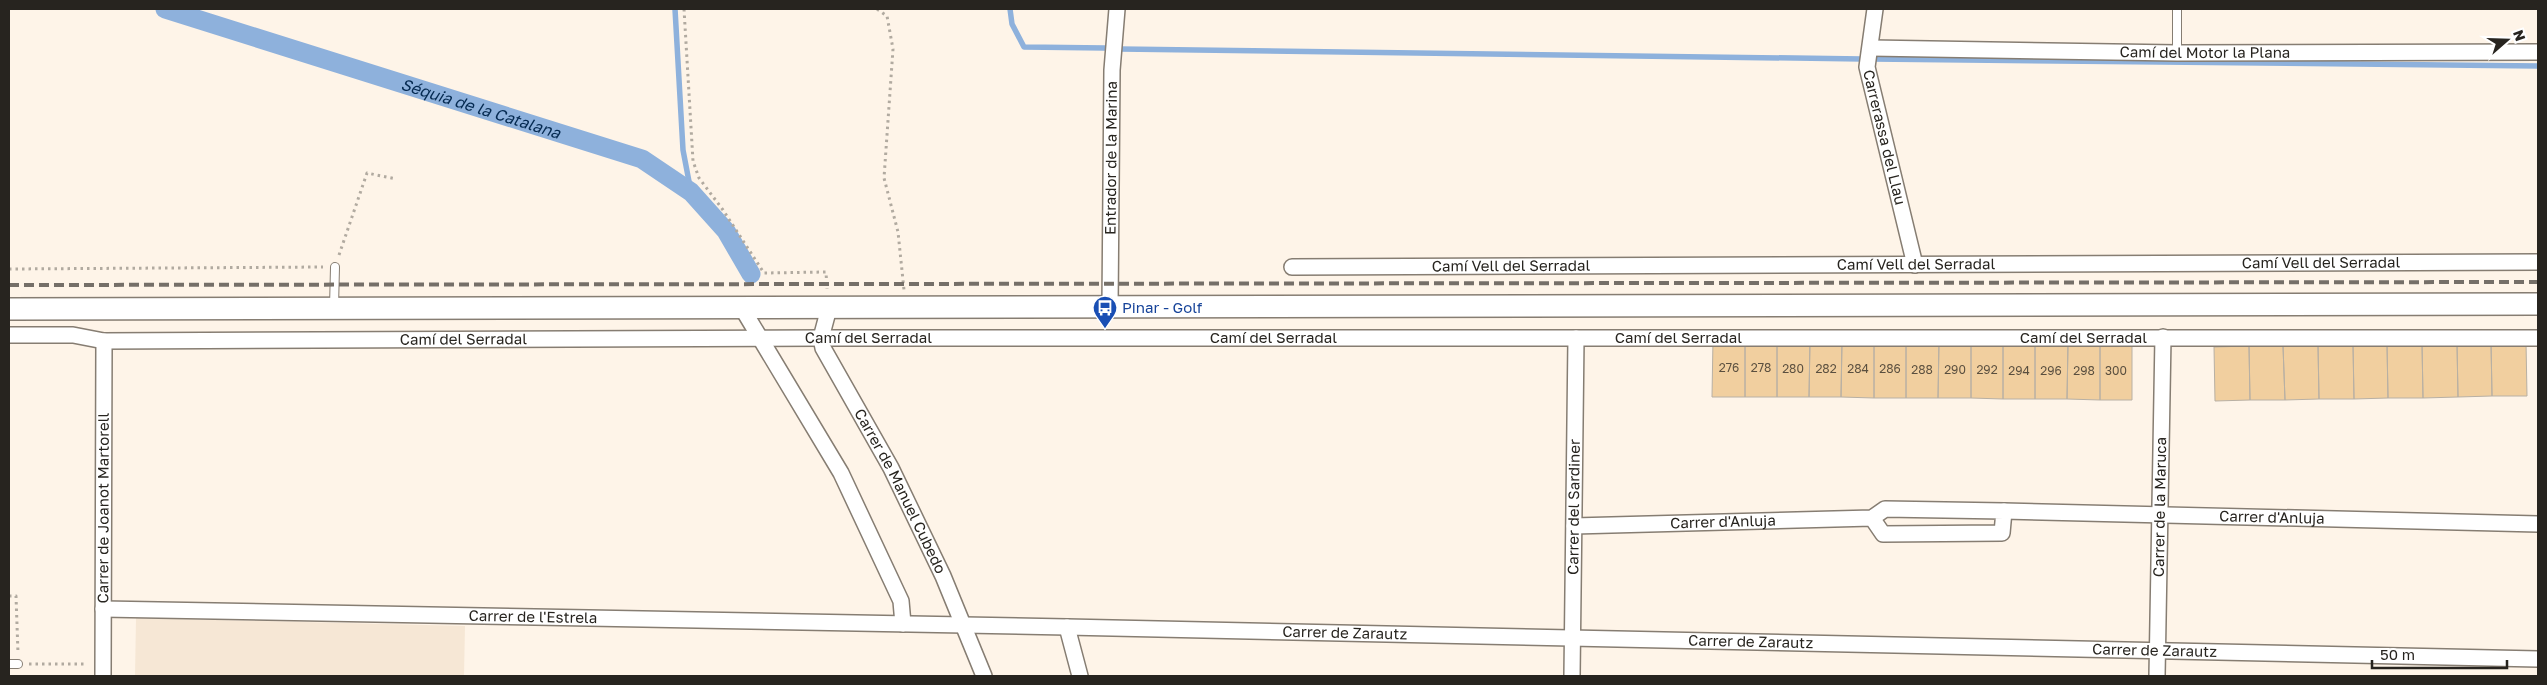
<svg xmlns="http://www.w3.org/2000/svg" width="2547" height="685" font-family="'Golos Text',sans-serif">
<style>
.built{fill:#f6e7d5}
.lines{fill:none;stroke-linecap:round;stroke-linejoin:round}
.stream{stroke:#8eb1dc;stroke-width:5.5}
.canal{stroke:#8eb1dc;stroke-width:19}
.building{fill:#f1cf9f;stroke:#b8b0a4}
.lane-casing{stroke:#867d72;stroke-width:10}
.street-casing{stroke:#867d72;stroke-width:18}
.secondary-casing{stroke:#867d72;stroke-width:24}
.path{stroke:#b1aaa0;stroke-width:3;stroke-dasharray:2.5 4;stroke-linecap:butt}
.lane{stroke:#fff;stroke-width:8}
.street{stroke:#fff;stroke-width:15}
.secondary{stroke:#fff;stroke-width:21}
.rail{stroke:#756f68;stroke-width:4;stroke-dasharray:10 5;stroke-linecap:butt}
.labels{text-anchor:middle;stroke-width:4.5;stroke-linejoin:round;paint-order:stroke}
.number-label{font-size:12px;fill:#5a4f3f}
.street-label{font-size:15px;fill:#27241f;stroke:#fff}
.transit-label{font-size:15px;fill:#164399;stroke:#fff;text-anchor:start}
.water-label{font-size:16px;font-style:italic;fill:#052a51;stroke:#fff}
</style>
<rect width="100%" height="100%" fill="#fef4e8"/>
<path class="built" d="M 136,618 L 465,626 L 464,676 L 135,676 Z"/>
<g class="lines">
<path class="stream" d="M 675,9 L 683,150 L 691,192
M 1010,9 L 1012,24 L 1024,47 L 1105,48
M 1120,49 L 1862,59
M 1872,59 L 2538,66"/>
<path class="canal" id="s1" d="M 165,9 L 642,159 L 691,192 L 726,231 L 751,274"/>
</g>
<path class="building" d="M 1713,339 L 1745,340 L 1745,397 L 1712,397 Z
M 1745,340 L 1777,340 L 1777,397 L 1745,397 Z
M 1777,340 L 1810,340 L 1809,397 L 1777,397 Z
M 1810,340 L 1842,341 L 1841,397 L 1809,397 Z
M 1842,341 L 1874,341 L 1874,398 L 1841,397 Z
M 1874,341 L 1906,341 L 1906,398 L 1874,398 Z
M 1906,341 L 1939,341 L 1938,398 L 1906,398 Z
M 1939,341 L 1971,342 L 1971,398 L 1938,398 Z
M 1971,342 L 2003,342 L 2003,399 L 1971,398 Z
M 2003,342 L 2035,342 L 2035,399 L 2003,399 Z
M 2035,342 L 2068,343 L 2067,399 L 2035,399 Z
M 2491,342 L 2492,396 L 2458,397 L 2457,343 Z
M 2491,342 L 2526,342 L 2527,396 L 2492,396 Z
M 2068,343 L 2100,343 L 2100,400 L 2067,399 Z
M 2100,343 L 2132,343 L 2132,400 L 2100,400 Z
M 2422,343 L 2423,398 L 2388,398 L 2387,344 Z
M 2422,343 L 2457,343 L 2458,397 L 2423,398 Z
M 2387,344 L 2388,398 L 2354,399 L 2353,345 Z
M 2318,345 L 2319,399 L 2285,400 L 2283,346 Z
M 2318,345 L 2353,345 L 2354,399 L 2319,399 Z
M 2249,346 L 2250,400 L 2215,401 L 2214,347 Z
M 2249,346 L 2283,346 L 2285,400 L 2250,400 Z"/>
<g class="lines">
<defs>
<path id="lane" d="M 2177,53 L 2177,9
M 334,307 L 335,267
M 9,664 L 18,664"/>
<g id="street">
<path id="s2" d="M 1875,9 L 1867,67 L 1915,265"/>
<path id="s3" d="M 1871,48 L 2177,53 L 2538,52"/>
<path id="s4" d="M 1292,267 L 2538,262"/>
<path id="s5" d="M 1110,307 L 1112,70 L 1117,9"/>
<path d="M 742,308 L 841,473 L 901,601 L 903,624"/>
<path id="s6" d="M 829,308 L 821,338 L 823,348 L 891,468 L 943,576 L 984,676"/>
<path id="s7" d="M 9,335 L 73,335 L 104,341 L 821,338 L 2538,338"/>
<path id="s8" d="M 2004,511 L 2538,524"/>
<path id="s9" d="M 1574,526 L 1872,518 L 1885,509 L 2004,511 L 2002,533 L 1883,534 L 1872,518"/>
<path id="s10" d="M 103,609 L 1067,627 L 2538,659"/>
<path d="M 1067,627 L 1080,676"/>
<path id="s11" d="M 103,676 L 104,341"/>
<path id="s12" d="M 1572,676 L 1576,338"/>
<path id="s13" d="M 2157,676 L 2163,337"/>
</g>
<path id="secondary" d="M 9,309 L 2538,304"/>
</defs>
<use href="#lane" class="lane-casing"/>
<use href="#street" class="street-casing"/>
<use href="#secondary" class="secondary-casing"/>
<path class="path" d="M 684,9 L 693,161 L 699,178 L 723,210 L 764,273 L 826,272 L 827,289
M 877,9 L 887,16 L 893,49 L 884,178 L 898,232 L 904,290
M 339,255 L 367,173 L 396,179
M 9,269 L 323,267
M 9,596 L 16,596 L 18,653
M 29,664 L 84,664"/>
<use href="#lane" class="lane"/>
<use href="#street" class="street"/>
<use href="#secondary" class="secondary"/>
<path class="rail" d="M 9,285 L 2538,282"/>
</g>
<defs>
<symbol id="bus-pin" viewBox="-11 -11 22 30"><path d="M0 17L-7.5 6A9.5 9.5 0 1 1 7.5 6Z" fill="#1a4fb4" stroke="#fff"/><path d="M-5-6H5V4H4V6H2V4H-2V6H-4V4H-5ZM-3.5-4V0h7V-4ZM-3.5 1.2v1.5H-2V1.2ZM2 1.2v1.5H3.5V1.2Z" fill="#fff"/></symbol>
</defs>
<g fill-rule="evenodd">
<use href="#bus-pin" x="1091" y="294" width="28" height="38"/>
</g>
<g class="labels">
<g class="number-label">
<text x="1729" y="372">276</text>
<text x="1761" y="372">278</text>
<text x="1793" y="373">280</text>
<text x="1826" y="373">282</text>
<text x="1858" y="373">284</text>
<text x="1890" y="373">286</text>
<text x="1922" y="374">288</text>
<text x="1955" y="374">290</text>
<text x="1987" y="374">292</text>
<text x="2019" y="375">294</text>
<text x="2051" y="375">296</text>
<text x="2084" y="375">298</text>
<text x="2116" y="375">300</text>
</g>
<g class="street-label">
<text dy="5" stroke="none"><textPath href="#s3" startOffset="334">Camí del Motor la Plana</textPath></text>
<text dy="5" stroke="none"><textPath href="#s2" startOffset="131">Carrerassa del Llau</textPath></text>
<text dy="5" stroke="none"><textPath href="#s5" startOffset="149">Entrador de la Marina</textPath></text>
<text dy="5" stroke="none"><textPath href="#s4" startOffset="1029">Camí Vell del Serradal</textPath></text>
<text dy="5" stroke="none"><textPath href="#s4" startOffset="624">Camí Vell del Serradal</textPath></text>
<text dy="5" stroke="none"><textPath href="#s4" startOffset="219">Camí Vell del Serradal</textPath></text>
<text dy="5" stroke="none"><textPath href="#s7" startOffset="860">Camí del Serradal</textPath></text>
<text dy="5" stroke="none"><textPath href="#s7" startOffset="1265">Camí del Serradal</textPath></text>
<text dy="5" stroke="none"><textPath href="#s7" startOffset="1670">Camí del Serradal</textPath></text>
<text dy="5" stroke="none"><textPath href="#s7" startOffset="2075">Camí del Serradal</textPath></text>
<text dy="5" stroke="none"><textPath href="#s7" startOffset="455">Camí del Serradal</textPath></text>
<text dy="5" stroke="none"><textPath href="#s6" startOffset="204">Carrer de Manuel Cubedo</textPath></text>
<text dy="5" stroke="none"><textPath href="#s12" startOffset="169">Carrer del Sardiner</textPath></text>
<text dy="5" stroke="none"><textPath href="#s13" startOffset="169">Carrer de la Maruca</textPath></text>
<text dy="5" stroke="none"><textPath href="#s11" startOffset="168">Carrer de Joanot Martorell</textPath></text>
<text dy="5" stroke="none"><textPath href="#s8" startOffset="268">Carrer d'Anluja</textPath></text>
<text dy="5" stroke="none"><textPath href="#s9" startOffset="149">Carrer d'Anluja</textPath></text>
<text dy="5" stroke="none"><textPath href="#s10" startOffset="430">Carrer de l'Estrela</textPath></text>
<text dy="5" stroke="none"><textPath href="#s10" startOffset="1242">Carrer de Zarautz</textPath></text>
<text dy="5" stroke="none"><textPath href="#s10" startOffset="1648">Carrer de Zarautz</textPath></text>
<text dy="5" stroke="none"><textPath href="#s10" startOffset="2052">Carrer de Zarautz</textPath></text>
</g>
<g class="transit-label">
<text x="1122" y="313">Pinar - Golf</text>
</g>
<g class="water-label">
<text dy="6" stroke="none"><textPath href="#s1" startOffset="331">Séquia de la Catalana</textPath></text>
</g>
</g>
<rect width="2547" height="685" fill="none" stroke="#27241f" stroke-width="20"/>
<g transform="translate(2507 40) rotate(70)" stroke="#ffffff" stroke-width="4" paint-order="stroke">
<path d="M0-4L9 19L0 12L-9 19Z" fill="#27241f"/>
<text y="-8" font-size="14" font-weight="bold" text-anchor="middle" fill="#27241f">N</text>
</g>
<path d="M2372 660v8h135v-8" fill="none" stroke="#27241f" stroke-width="2.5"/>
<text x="2380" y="660" font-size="15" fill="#27241f" stroke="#ffffff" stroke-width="4" paint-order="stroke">50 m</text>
</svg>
